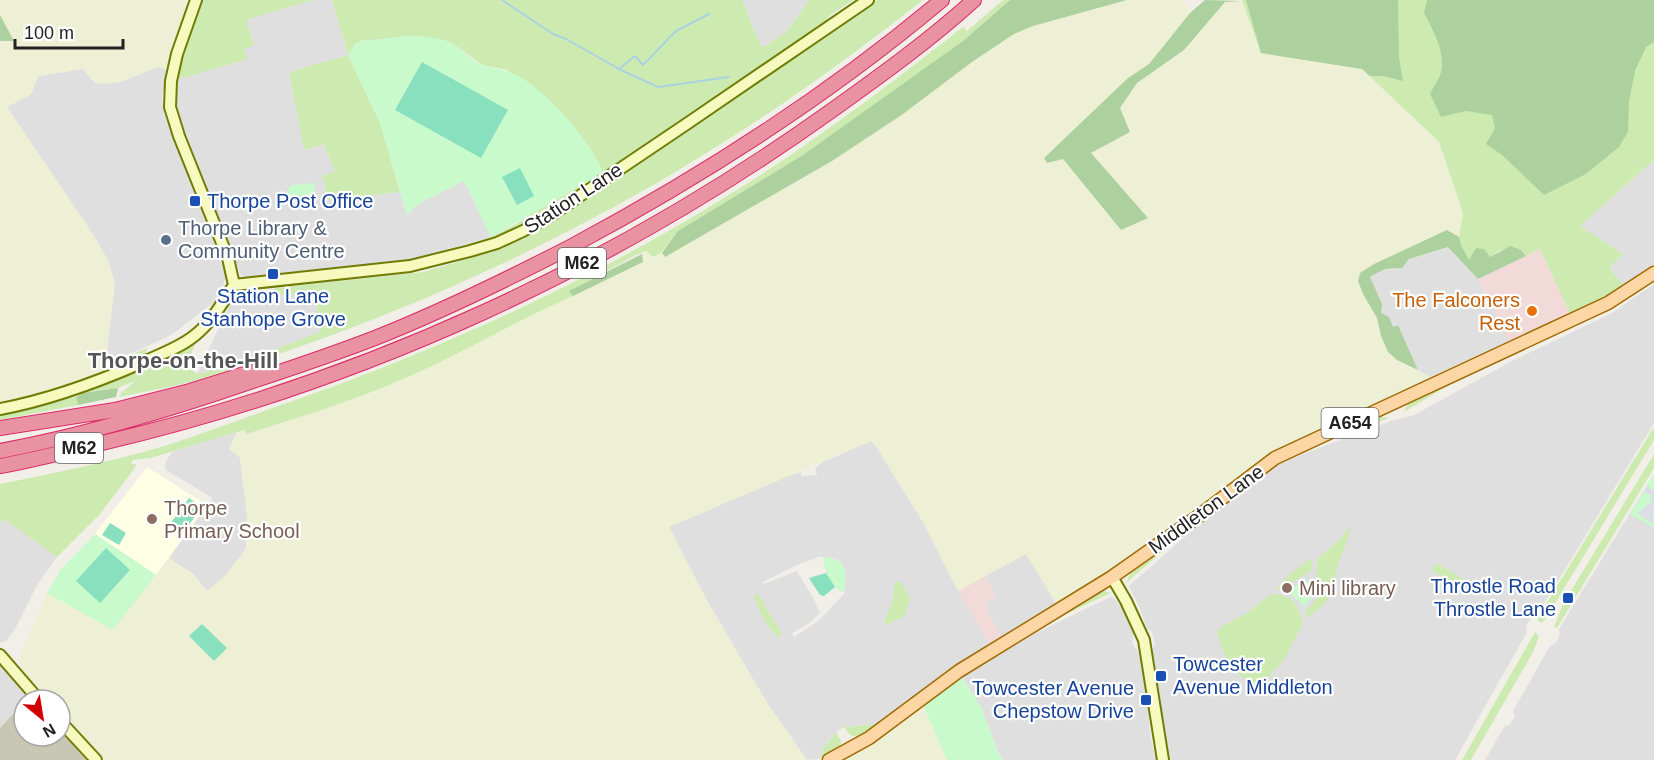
<svg xmlns="http://www.w3.org/2000/svg" width="1654" height="760" font-family="Arial,sans-serif">
<style>
.residential{fill:#e0dfdf;fill-rule:evenodd}
.commercial{fill:#f2dad9}
.education{fill:#ffffe5}
.construction{fill:#c7c7b4}
.farmland{fill:#eef0d5}
.grass{fill:#cdebb0}
.forest{fill:#add19e}
.park{fill:#c8facc}
.pitch{fill:#88e0be}
.plaza{fill:#dddde8}
.lines{fill:none;stroke-linecap:round;stroke-linejoin:round}
.stream{stroke:#aad3df;stroke-width:2}
.secondary-casing{stroke:#707d05;stroke-width:14}
.primary-casing{stroke:#a06b00;stroke-width:15}
.highway-casing{stroke:#dc2a67;stroke-width:16}
.secondary{stroke:#f7fabf;stroke-width:10}
.primary{stroke:#fcd6a4;stroke-width:12}
.highway{stroke:#e892a2;stroke-width:14}
.transit-dot{fill:#1a4fb4;stroke:#fff;stroke-width:2}
.service-dot{fill:#5c6f8a;stroke:#fff;stroke-width:2}
.food-dot{fill:#e8710a;stroke:#fff;stroke-width:2}
.education-dot{fill:#8d6e63;stroke:#fff;stroke-width:2}
.labels{text-anchor:middle;stroke-width:4.5;stroke-linejoin:round;paint-order:stroke}
.shield{fill:#fff;stroke:#646464;stroke-width:1.5}
.shield-label{font-size:18px;font-weight:bold;fill:#222}
.street-label{font-size:20px;fill:#222;stroke:#fff}
.transit-label{font-size:20px;fill:#164399;stroke:#fff;text-anchor:start}
.service-label{font-size:20px;fill:#4e5e75;stroke:#fff;text-anchor:start}
.food-label{font-size:20px;fill:#c56008;stroke:#fff;text-anchor:end}
.education-label{font-size:20px;fill:#785e54;stroke:#fff;text-anchor:start}
.quarter-label{font-size:22px;font-weight:bold;fill:#555;stroke:#fff}
</style>
<rect width="100%" height="100%" fill="#f2efe9"/>
<path class="residential" d="M 313,0 L 332,0 L 348,55 L 289,72 L 305,150 L 324,144 L 335,172 L 325,184 L 326,200 L 400,192 L 407,215 L 420,203 L 464,180 L 491,237 L 413,259 L 248,278 L 241,275 L 177,110 L 174,95 L 175,80 L 247,59 L 244,48 L 254,45 L 245,20 Z
M 742,0 L 809,0 L 787,31 L 764,47 L 760,44 Z
M 158,67 L 167,70 L 162,96 L 164,113 L 225,273 L 225,279 L 219,298 L 171,335 L 105,366 L 115,283 L 7,107 L 31,94 L 38,76 L 83,69 L 95,83 L 120,82 Z
M 1654,160 L 1654,264 L 1625,286 L 1609,268 L 1623,254 L 1579,226 Z
M 1449,247 L 1478,279 L 1509,341 L 1430,377 L 1418,370 L 1398,325 L 1393,327 L 1381,313 L 1370,277 L 1385,269 L 1394,270 L 1409,259 Z
M 1654,284 L 1654,423 L 1536,617 L 1531,618 L 1526,626 L 1527,632 L 1455,760 L 1170,760 L 1152,652 L 1155,644 L 1152,632 L 1147,628 L 1140,609 L 1129,586 L 1181,540 L 1267,471 L 1285,461 L 1391,421 L 1414,415 L 1514,360 L 1612,313 Z
M 279,292 L 316,296 L 321,332 L 234,365 L 197,374 L 233,298 L 238,295 Z
M 237,432 L 229,449 L 240,457 L 247,516 L 246,549 L 226,575 L 207,591 L 193,574 L 169,558 L 213,498 L 166,470 L 165,463 L 172,452 Z
M 871,441 L 876,446 L 924,524 L 989,644 L 932,682 L 878,724 L 844,727 L 836,732 L 827,742 L 820,759 L 807,760 L 769,706 L 751,676 L 704,595 L 669,527 L 787,476 L 801,472 L 801,476 L 817,475 L 815,468 L 823,462 ZM 818,557 L 828,557 L 840,561 L 846,573 L 844,594 L 818,621 L 794,637 L 792,633 L 808,624 L 820,613 L 813,598 L 797,571 L 764,584 L 763,582 L 797,565 Z
M 1654,474 L 1654,760 L 1485,760 L 1504,727 L 1510,724 L 1515,716 L 1513,711 L 1550,646 L 1555,644 L 1560,634 L 1559,629 Z
M 4,518 L 57,557 L 37,585 L 15,629 L 6,641 L 0,643 L 0,524 Z
M 1026,554 L 1056,603 L 1001,637 L 986,610 L 985,603 L 996,596 L 985,576 Z
M 1112,596 L 1126,612 L 1134,630 L 1132,643 L 1138,652 L 1144,674 L 1151,740 L 1156,760 L 1003,760 L 997,750 L 982,709 L 962,677 L 1036,633 Z
M 0,665 L 28,697 L 0,728 Z"/>
<path class="commercial" d="M 1540,249 L 1570,314 L 1509,341 L 1478,279 Z
M 985,576 L 996,596 L 985,603 L 988,609 L 986,611 L 1001,637 L 989,644 L 958,591 Z"/>
<path class="education" d="M 147,467 L 207,505 L 156,575 L 95,534 Z"/>
<path class="construction" d="M 24,702 L 24,736 L 60,736 L 60,731 L 86,760 L 0,760 L 0,728 Z"/>
<path class="farmland" d="M 0,0 L 191,0 L 167,70 L 158,67 L 120,82 L 105,84 L 95,83 L 83,69 L 38,76 L 31,94 L 7,107 L 93,234 L 108,260 L 115,283 L 104,374 L 28,399 L 0,404 L 0,41 L 14,41 L 0,15 Z
M 1127,0 L 1181,0 L 1190,13 L 1149,64 L 1128,78 L 1047,163 L 1063,159 L 1121,230 L 1148,218 L 1090,153 L 1130,132 L 1120,108 L 1137,83 L 1184,50 L 1225,2 L 1242,1 L 1261,53 L 1362,69 L 1439,142 L 1463,213 L 1459,237 L 1447,230 L 1374,264 L 1363,294 L 1377,318 L 1381,336 L 1397,360 L 1430,377 L 1408,388 L 1408,390 L 1277,451 L 1197,513 L 1108,572 L 1056,603 L 1026,554 L 958,591 L 924,524 L 876,446 L 871,441 L 669,527 L 704,595 L 751,676 L 769,706 L 807,760 L 102,760 L 75,727 L 60,714 L 60,700 L 46,700 L 26,676 L 20,665 L 20,654 L 47,593 L 113,630 L 169,558 L 193,574 L 207,591 L 226,575 L 246,549 L 247,516 L 240,458 L 229,449 L 237,432 L 289,421 L 387,385 L 432,366 L 534,313 L 643,262 L 642,254 L 646,251 L 653,257 L 662,253 L 665,257 L 832,161 L 903,114 L 972,62 L 1014,34 L 1033,26 Z
M 923,705 L 947,760 L 841,760 L 877,739 Z"/>
<path class="grass" d="M 202,0 L 313,0 L 246,20 L 254,45 L 244,49 L 248,59 L 175,80 L 180,59 Z
M 332,0 L 742,0 L 760,44 L 764,47 L 787,31 L 809,0 L 853,0 L 828,17 L 829,21 L 552,208 L 517,229 L 494,239 L 491,237 L 516,224 L 601,167 L 582,137 L 507,70 L 483,65 L 450,42 L 427,37 L 410,36 L 361,41 L 355,44 L 348,55 L 380,123 L 400,192 L 326,200 L 325,184 L 321,176 L 335,172 L 324,144 L 304,150 L 289,72 L 348,55 Z
M 877,0 L 923,0 C 898,20 872,39 847,58 C 652,202 432,310 200,379 C 174,387 147,391 120,397 L 121,393 L 135,381 L 118,388 L 83,393 L 163,359 L 166,362 L 196,341 L 186,368 L 191,369 L 198,374 L 234,365 L 320,332 L 316,296 L 271,293 L 275,288 L 423,272 L 496,251 L 522,240 L 544,227 L 648,158 Z
M 1003,0 L 1010,0 L 963,41 L 900,87 L 803,155 L 678,231 L 661,253 L 653,257 L 646,251 L 636,255 L 570,291 L 573,296 C 525,317 479,343 432,366 C 373,394 309,415 246,434 L 244,430 L 151,458 L 133,460 L 131,464 L 136,464 L 135,468 L 100,514 L 57,557 L 4,519 L 0,524 L 0,484 C 63,471 128,459 189,438 C 220,427 250,416 281,405 C 444,349 602,276 748,183 C 823,135 893,82 963,27 L 967,31 Z
M 1242,0 L 1654,0 L 1654,160 L 1580,226 L 1623,254 L 1609,268 L 1625,286 L 1570,314 L 1540,249 L 1526,256 L 1521,250 L 1500,250 L 1490,257 L 1469,261 L 1462,247 L 1459,237 L 1463,213 L 1439,142 L 1362,69 L 1261,53 Z
M 147,348 L 145,357 L 104,374 L 105,366 Z
M 1481,366 L 1404,412 L 1408,403 L 1414,399 Z
M 76,397 L 78,405 L 0,420 L 0,415 Z
M 1377,416 L 1389,418 L 1292,454 Z
M 1654,427 L 1654,440 L 1545,620 L 1541,623 L 1537,619 Z
M 1654,454 L 1654,468 L 1557,628 L 1554,627 L 1563,604 Z
M 1350,526 L 1351,527 C 1347,547 1336,562 1335,583 L 1329,588 C 1315,584 1315,570 1318,558 L 1339,540 Z
M 1177,539 L 1126,583 L 1131,572 Z
M 1312,558 L 1312,568 L 1309,572 L 1282,589 L 1276,589 L 1291,573 Z
M 1437,563 L 1471,584 L 1467,592 L 1431,570 Z
M 897,581 L 901,582 L 910,599 L 905,615 L 887,625 L 884,621 L 892,603 L 895,583 Z
M 1328,590 L 1333,593 L 1324,604 L 1308,618 L 1306,614 L 1307,610 L 1323,591 Z
M 1104,591 L 1111,593 L 1032,630 L 1099,592 Z
M 758,594 L 782,634 L 778,637 C 766,626 759,611 754,596 Z
M 1271,594 C 1293,595 1297,603 1303,623 L 1284,660 L 1258,688 C 1230,669 1226,664 1217,632 L 1222,626 L 1247,613 Z
M 1535,632 L 1539,637 L 1533,652 L 1471,760 L 1462,760 Z
M 878,724 L 858,737 L 850,735 L 844,727 Z
M 836,732 L 841,741 L 840,748 L 820,759 L 823,748 Z"/>
<path class="forest" d="M 1010,0 L 1127,0 L 1033,26 L 1014,34 L 972,62 L 903,114 L 832,161 L 665,257 L 662,253 L 678,231 L 803,155 L 963,41 Z
M 1205,0 L 1242,1 L 1225,2 L 1184,50 L 1137,83 L 1120,108 L 1130,132 L 1091,153 L 1148,218 L 1121,230 L 1063,159 L 1047,163 L 1044,158 L 1128,78 L 1149,64 L 1190,13 Z
M 1246,0 L 1398,0 L 1399,58 L 1403,81 L 1383,76 L 1370,76 L 1362,69 L 1261,53 Z
M 1427,0 L 1654,0 L 1654,42 L 1646,47 L 1635,71 L 1629,101 L 1628,132 L 1619,147 L 1586,174 L 1544,195 L 1502,155 L 1486,144 L 1495,128 L 1492,115 L 1466,111 L 1441,117 L 1430,94 C 1433,87 1439,80 1441,72 C 1446,53 1433,30 1424,13 Z
M 0,15 L 14,41 L 0,41 Z
M 1447,230 L 1459,237 L 1462,247 L 1469,260 L 1476,248 L 1484,249 L 1490,257 L 1510,246 L 1521,250 L 1526,256 L 1478,279 L 1448,247 L 1409,259 L 1402,268 L 1385,269 L 1370,277 L 1382,304 L 1381,313 L 1389,317 L 1393,327 L 1398,325 L 1418,370 L 1397,360 L 1388,352 L 1381,336 L 1377,318 L 1363,294 L 1358,281 L 1360,273 L 1374,264 Z
M 642,254 L 643,262 L 573,296 L 569,291 Z
M 118,388 L 116,397 L 78,405 L 76,397 L 83,393 Z"/>
<path class="park" d="M 410,36 C 423,37 440,37 451,43 C 462,49 470,59 481,64 C 494,69 507,70 520,77 C 545,90 596,146 603,173 L 491,237 L 464,181 L 420,203 L 407,215 L 380,123 L 348,55 L 355,44 L 361,41 Z
M 314,183 L 316,198 L 290,201 L 288,189 L 292,185 Z
M 1654,474 L 1654,528 L 1630,514 Z
M 95,534 L 156,575 L 113,630 L 47,593 L 61,569 Z
M 828,557 L 840,561 L 846,573 L 844,592 C 829,588 825,571 823,558 Z
M 1313,579 L 1319,587 L 1318,592 L 1304,606 L 1289,593 L 1290,590 L 1301,582 Z
M 962,677 L 982,709 L 997,750 L 1003,760 L 947,760 L 923,705 Z"/>
<path class="pitch" d="M 422,62 L 508,110 L 481,158 L 395,110 Z
M 520,168 L 534,196 L 517,205 L 502,177 Z
M 189,498 L 202,507 L 183,533 L 170,524 Z
M 110,523 L 126,533 L 119,545 L 102,535 Z
M 106,548 L 130,570 L 100,603 L 76,581 Z
M 826,573 L 835,587 L 824,596 L 820,595 L 809,578 Z
M 202,624 L 227,648 L 214,661 L 189,636 Z"/>
<path class="plaza" d="M 1647,486 L 1654,491 L 1653,524 L 1637,513 L 1651,502 L 1651,495 L 1644,492 Z"/>
<g class="lines">
<path class="stream" d="M 502,0 L 553,34 L 566,39 L 619,69 L 658,87 L 729,77
M 619,69 L 635,56 L 643,65 L 676,31 L 709,14"/>
<defs>
<path id="secondary" d="M 234,285 L 410,266 L 470,251 L 497,243 L 523,231 L 553,214 L 688,123 L 868,0
M 0,409 C 49,400 95,383 141,363 C 159,355 179,348 194,336 C 212,322 222,303 234,285 L 228,258 L 179,136 L 170,107 L 171,81 L 177,54 L 196,0
M 1112,577 L 1126,601 L 1144,640 L 1163,760
M 0,655 L 39,700
M 60,721 L 96,760"/>
<path id="primary" d="M 829,760 L 869,738 L 959,671 L 1112,577 L 1196,518 L 1275,458 L 1608,303 L 1654,273"/>
<path id="highway" d="M 0,428 L 115,410 L 190,391 L 267,367
M 0,451 C 85,435 169,410 250,382 C 292,368 334,354 375,338 C 443,311 508,279 572,246 C 703,176 829,95 942,0
M 0,466 C 34,460 68,451 102,443 C 363,382 613,267 831,111 C 880,76 930,40 974,0"/>
</defs>
<use href="#secondary" class="secondary-casing"/>
<use href="#primary" class="primary-casing"/>
<use href="#highway" class="highway-casing"/>
<use href="#secondary" class="secondary"/>
<use href="#primary" class="primary"/>
<use href="#highway" class="highway"/>
</g>
<g class="transit-dot">
<rect x="189" y="195" width="12" height="12" rx="3"/>
<rect x="267" y="268" width="12" height="12" rx="3"/>
<rect x="1562" y="592" width="12" height="12" rx="3"/>
<rect x="1155" y="670" width="12" height="12" rx="3"/>
<rect x="1140" y="694" width="12" height="12" rx="3"/>
</g>
<circle class="service-dot" cx="166" cy="240" r="6"/>
<circle class="food-dot" cx="1532" cy="311" r="6"/>
<g class="education-dot">
<circle cx="152" cy="519" r="6"/>
<circle cx="1287" cy="588" r="6"/>
</g>
<g class="labels">
<g class="shield">
<rect x="558" y="248" width="48" height="30" rx="4.5"/>
<rect x="1321.5" y="408" width="57" height="30" rx="4.5"/>
<rect x="55" y="433" width="48" height="30" rx="4.5"/>
</g>
<g class="shield-label">
<text x="582" y="269">M62</text>
<text x="1350" y="429">A654</text>
<text x="79" y="454">M62</text>
</g>
<g class="street-label">
<text transform="translate(573 198) rotate(-33)" y="7">Station Lane</text>
<text transform="translate(1206 509) rotate(-36)" y="7">Middleton Lane</text>
</g>
<g class="transit-label">
<text x="207" y="208">Thorpe Post Office</text>
<text x="273" y="303" text-anchor="middle">Station Lane<tspan x="273" dy="23">Stanhope Grove</tspan></text>
<text x="1556" y="593" text-anchor="end">Throstle Road<tspan x="1556" dy="23">Throstle Lane</tspan></text>
<text x="1173" y="671">Towcester<tspan x="1173" dy="23">Avenue Middleton</tspan></text>
<text x="1134" y="695" text-anchor="end">Towcester Avenue<tspan x="1134" dy="23">Chepstow Drive</tspan></text>
</g>
<g class="service-label">
<text x="178" y="235">Thorpe Library &amp;<tspan x="178" dy="23">Community Centre</tspan></text>
</g>
<g class="food-label">
<text x="1520" y="307">The Falconers<tspan x="1520" dy="23">Rest</tspan></text>
</g>
<g class="education-label">
<text x="164" y="515">Thorpe<tspan x="164" dy="23">Primary School</tspan></text>
<text x="1299" y="595">Mini library</text>
</g>
<g class="quarter-label">
<text x="183" y="368">Thorpe-on-the-Hill</text>
</g>
</g>
<g transform="translate(42 718) rotate(150)"><circle r="28" fill="#ffffff" stroke="#a7a7a7" stroke-width="1.5"/>
<path d="M0-4.5L10 22L0 15L-10 22Z" fill="#d40000"/>
<text y="-9" font-size="16" font-weight="bold" text-anchor="middle" fill="#222222">N</text>
</g>
<path d="M15 39v9h108v-9" fill="none" stroke="#222222" stroke-width="3"/>
<text x="24" y="39" font-size="18" fill="#222222" stroke="#ffffff" stroke-width="4.5" paint-order="stroke">100 m</text>
</svg>
